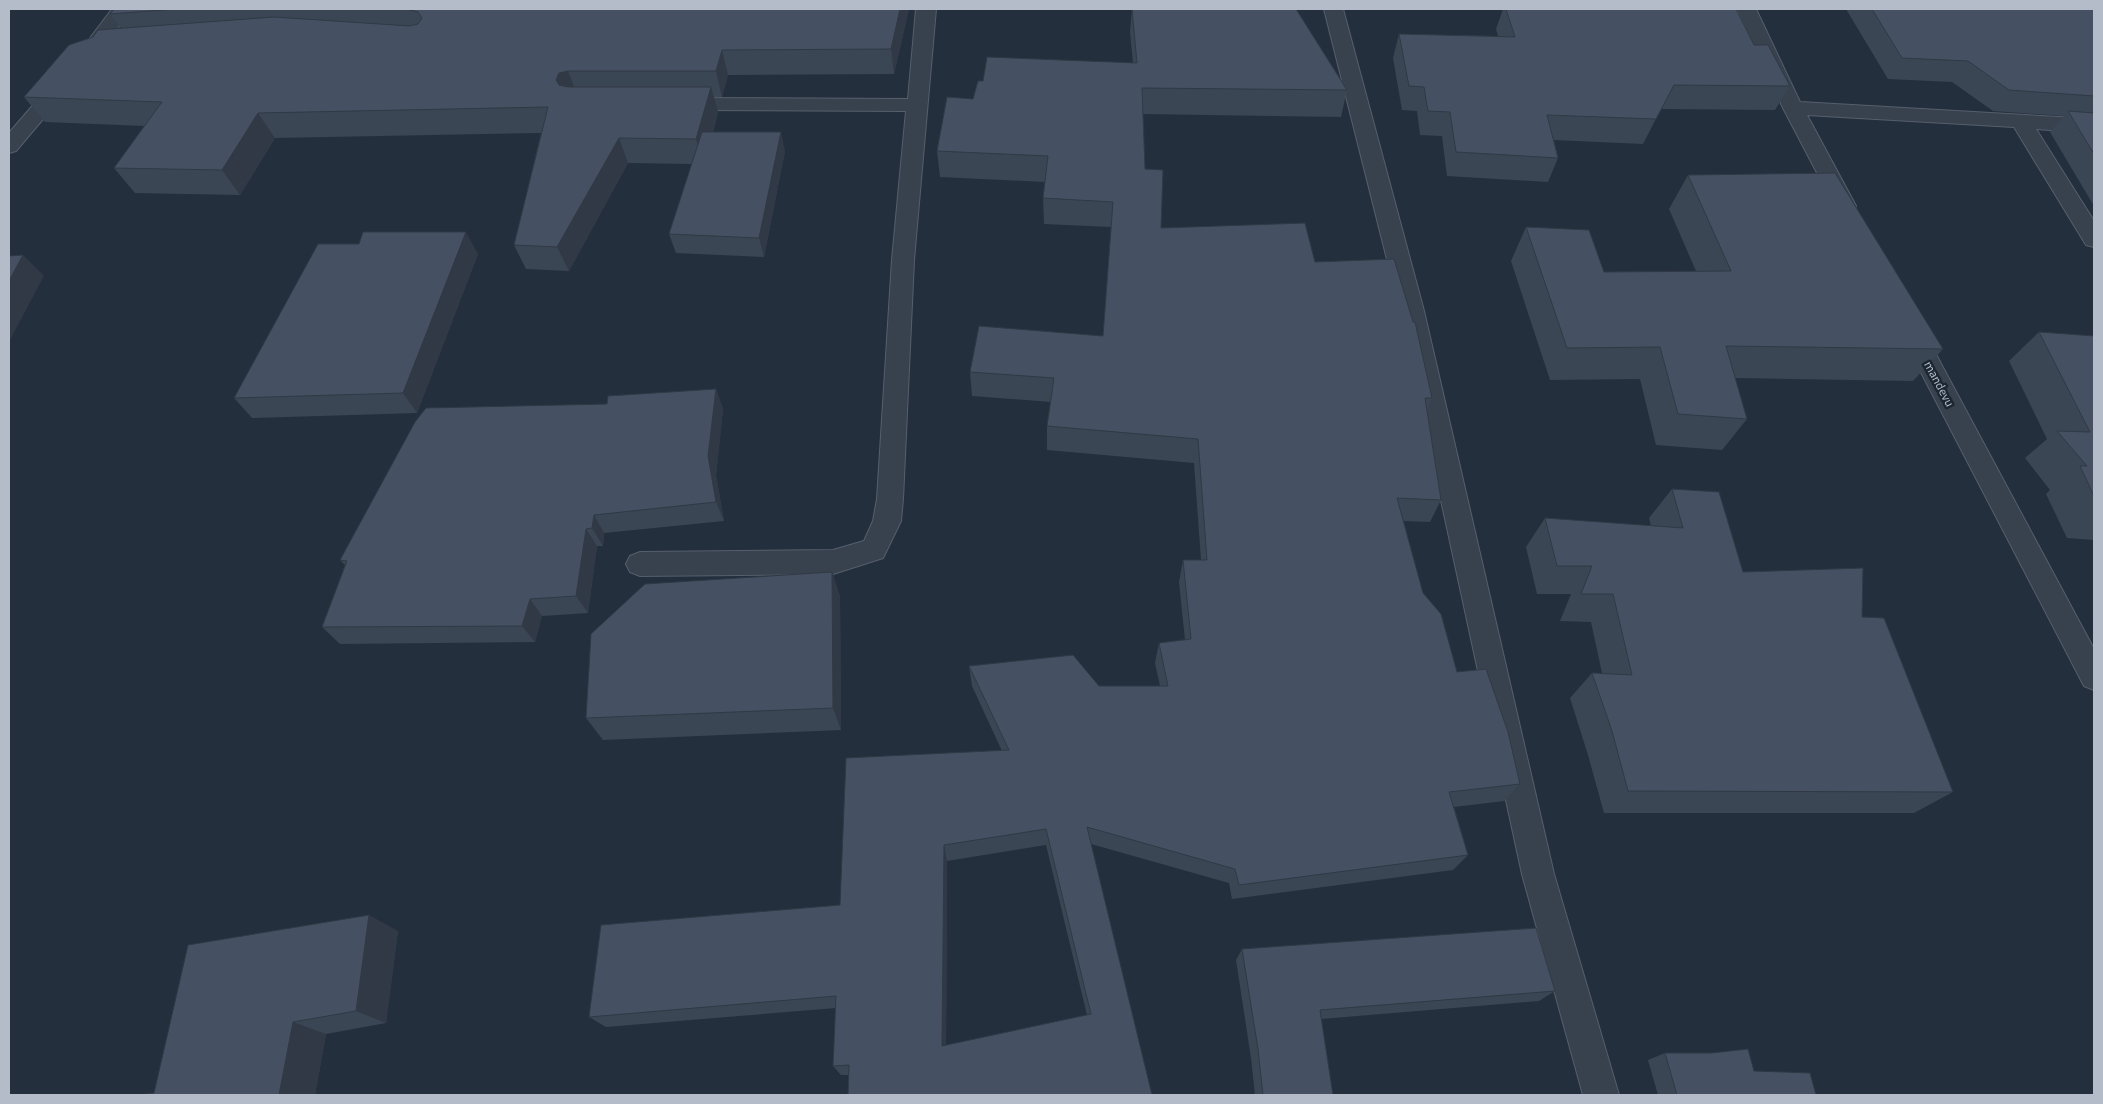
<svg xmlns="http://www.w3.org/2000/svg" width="2103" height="1104" font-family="Commissioner,sans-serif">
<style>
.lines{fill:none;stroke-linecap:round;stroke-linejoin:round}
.minor-casing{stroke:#565f6c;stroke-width:2}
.minor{fill:#38414e;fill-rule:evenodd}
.wall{fill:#3b4654;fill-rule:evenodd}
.shaded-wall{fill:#303945}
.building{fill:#455162;stroke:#303945;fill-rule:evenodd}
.labels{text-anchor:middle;stroke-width:5;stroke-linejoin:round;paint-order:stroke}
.street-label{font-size:12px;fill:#b4bcc9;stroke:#1d2633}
</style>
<rect width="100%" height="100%" fill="#242f3e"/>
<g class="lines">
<defs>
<path id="minor" d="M 112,9 L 132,9 L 98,54 L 16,151 L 9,153 L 9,133 L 84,46 Z
M 916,9 L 936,9 L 914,260 L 903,499 L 901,521 L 883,558 L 833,574 L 640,576 L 630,572 L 626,564 L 630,556 L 640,552 L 833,550 L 864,541 L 873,521 L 877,499 L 892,260 L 906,111 L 680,110 L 673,109 L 670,104 L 673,99 L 680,98 L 908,99 Z
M 1324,9 L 1343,9 L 1424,311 L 1554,874 L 1619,1095 L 1583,1095 L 1522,874 L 1400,311 Z
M 1737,9 L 1756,9 L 1800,102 L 2094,119 L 2094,133 L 2036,129 L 2094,221 L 2094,247 L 2086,245 L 2014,127 L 1807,115 L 1856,206 L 1853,211 L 1845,213 L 1837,211 L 1783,108 Z
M 1912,323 L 1921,326 L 1924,332 L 2094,649 L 2094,690 L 2084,686 L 1900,332 L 1903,326 Z"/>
</defs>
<use href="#minor" class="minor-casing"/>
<use href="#minor" class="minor"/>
</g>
<path class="wall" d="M 114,9 L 909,9 L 894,74 L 728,75 L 722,97 L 714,97 L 718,112 L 713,132 L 785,151 L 764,257 L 676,253 L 669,234 L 692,164 L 628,163 L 569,271 L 526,269 L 514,245 L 541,133 L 275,138 L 240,195 L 135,193 L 114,168 L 144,126 L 45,122 L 24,97 L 93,37 L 121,28 L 110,14 Z
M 1132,9 L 1296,9 L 1347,90 L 1341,117 L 1143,114 L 1145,169 L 1161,228 L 1315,262 L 1432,398 L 1427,411 L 1441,500 L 1430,522 L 1403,521 L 1423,593 L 1457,672 L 1520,784 L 1504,801 L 1454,807 L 1468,855 L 1453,870 L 1232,899 L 1229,883 L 1091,844 L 1152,1095 L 849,1075 L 841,1075 L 833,1066 L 836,1008 L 606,1027 L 589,1017 L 840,905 L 1002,751 L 972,686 L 969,666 L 1099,686 L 1160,686 L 1155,663 L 1159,643 L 1185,640 L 1179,582 L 1183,560 L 1201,560 L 1194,463 L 1047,450 L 1047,426 L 1051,402 L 972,396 L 970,372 L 1103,336 L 1111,227 L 1044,224 L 1043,198 L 1045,182 L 940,177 L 937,151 L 973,99 L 983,81 L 1133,63 L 1130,32 ZM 1046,845 L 1087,1015 L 946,1045 L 947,861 Z
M 1503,9 L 1736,9 L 1754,45 L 1790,86 L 1775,110 L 1661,109 L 1643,144 L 1554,140 L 1558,158 L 1548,182 L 1447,176 L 1442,136 L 1420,135 L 1417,111 L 1402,110 L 1393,58 L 1399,34 L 1498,36 L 1496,29 Z
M 1846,9 L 2094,9 L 2094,206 L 2050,132 L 2064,116 L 1993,111 L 1952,82 L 1888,79 Z
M 1688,175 L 1943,349 L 1913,381 L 1735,378 L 1747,419 L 1722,450 L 1656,445 L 1640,379 L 1550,380 L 1511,261 L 1526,227 L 1604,272 L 1696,271 L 1669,209 Z
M 478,254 L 417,413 L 252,418 L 234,398 Z
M 2039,332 L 2094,336 L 2094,540 L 2067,538 L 2046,494 L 2050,490 L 2025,458 L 2047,439 L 2009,361 Z
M 716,389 L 723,409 L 716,475 L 724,521 L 604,533 L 603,546 L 597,546 L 588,613 L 542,616 L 535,642 L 340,644 L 322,627 L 345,565 L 340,560 L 607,404 Z
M 1672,489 L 1743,572 L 1862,617 L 1953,792 L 1914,813 L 1604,813 L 1588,755 L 1570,698 L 1592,673 L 1602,673 L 1591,622 L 1560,621 L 1571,594 L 1537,594 L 1526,547 L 1545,518 L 1651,526 L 1649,518 Z
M 832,572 L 840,597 L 841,730 L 603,740 L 586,718 Z
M 398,931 L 386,1023 L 326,1034 L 315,1095 L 139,1095 L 154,1093 Z
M 1242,949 L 1555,991 L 1539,1001 L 1321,1019 L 1333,1095 L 1255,1095 L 1251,1058 L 1236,960 Z
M 1665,1053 L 1754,1071 L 1816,1095 L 1658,1095 L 1648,1060 Z"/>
<path class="shaded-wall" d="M 900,9 L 909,9 L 894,74 L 891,49 Z
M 722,50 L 728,75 L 722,97 L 716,71 Z
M 568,71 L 578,96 L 566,105 L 556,80 L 559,73 Z
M 711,87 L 718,112 L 704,164 L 696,139 Z
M 258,113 L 275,138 L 240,195 L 222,170 Z
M 781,132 L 785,151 L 764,257 L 759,238 Z
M 619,138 L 628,163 L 569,271 L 557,247 Z
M 466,232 L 478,254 L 417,413 L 403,393 Z
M 23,255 L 44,276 L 10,340 L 9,339 L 9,281 Z
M 716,389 L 723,409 L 716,475 L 724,521 L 716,502 L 708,456 Z
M 594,515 L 604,533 L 603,546 L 592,528 Z
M 586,529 L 597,546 L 588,613 L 576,596 Z
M 832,572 L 840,597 L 841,730 L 833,708 Z
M 530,599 L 542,616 L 535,642 L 522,626 Z
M 944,845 L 947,861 L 946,1055 L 942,1046 Z
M 369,915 L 398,931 L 386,1023 L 356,1011 Z
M 293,1022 L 326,1034 L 315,1095 L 279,1095 Z"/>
<path class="building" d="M 114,9 L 177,9 L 110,14 Z
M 392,9 L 900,9 L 891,49 L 722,50 L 716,71 L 568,71 L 559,73 L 556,80 L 559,85 L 568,87 L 711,87 L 696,139 L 619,138 L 557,247 L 514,245 L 548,107 L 258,113 L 222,170 L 114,168 L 162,102 L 24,97 L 69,45 L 93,37 L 98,30 L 274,17 L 410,26 L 418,24 L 422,18 L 418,12 L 411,10 Z
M 1132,9 L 1296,9 L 1347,90 L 1142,88 L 1145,169 L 1163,170 L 1161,228 L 1305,223 L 1315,262 L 1394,259 L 1413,322 L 1415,322 L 1432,398 L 1425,398 L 1441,500 L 1397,498 L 1423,593 L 1441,614 L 1457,672 L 1486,669 L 1508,732 L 1520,784 L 1449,792 L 1468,855 L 1239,885 L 1235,869 L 1087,827 L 1152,1095 L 848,1095 L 849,1065 L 833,1066 L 836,996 L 589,1017 L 601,925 L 840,905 L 846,758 L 1009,750 L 969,666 L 1073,655 L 1099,686 L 1168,686 L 1159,643 L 1191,639 L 1183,560 L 1207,560 L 1198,439 L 1047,426 L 1054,378 L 970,372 L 979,326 L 1103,336 L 1113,202 L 1043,198 L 1048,156 L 937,151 L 947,97 L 973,99 L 978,81 L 983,81 L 987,57 L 1137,63 ZM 1046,829 L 1091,1014 L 942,1046 L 944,845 Z
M 1506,9 L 1736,9 L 1754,45 L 1768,45 L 1790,86 L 1674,85 L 1656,119 L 1547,115 L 1558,158 L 1456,152 L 1450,112 L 1428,111 L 1424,87 L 1409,86 L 1399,34 L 1515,37 Z
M 1872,9 L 2094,9 L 2094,96 L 2009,90 L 1968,61 L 1902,58 Z
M 2068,111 L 2094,113 L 2094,154 Z
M 702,132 L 781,132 L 759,238 L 669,234 Z
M 1835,173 L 1943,349 L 1726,346 L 1747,419 L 1678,414 L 1660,347 L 1567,348 L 1526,227 L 1589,230 L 1604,272 L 1731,271 L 1688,175 Z
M 363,232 L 466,232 L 403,393 L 234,398 L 318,244 L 359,244 Z
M 23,255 L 9,281 L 9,256 Z
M 2039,332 L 2094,336 L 2094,496 L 2080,466 L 2087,466 L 2057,431 L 2090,432 Z
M 716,389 L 708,456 L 716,502 L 594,515 L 592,528 L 586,529 L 576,596 L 530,599 L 522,626 L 322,627 L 347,561 L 340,560 L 415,422 L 426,408 L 607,404 L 608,396 Z
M 1672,489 L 1719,492 L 1743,572 L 1863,568 L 1862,617 L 1884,618 L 1953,792 L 1628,791 L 1612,731 L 1592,673 L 1632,675 L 1613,594 L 1581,594 L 1592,566 L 1557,566 L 1545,518 L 1683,528 Z
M 832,572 L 833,708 L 586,718 L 591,634 L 645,584 Z
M 369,915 L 356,1011 L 293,1022 L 279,1095 L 139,1095 L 154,1093 L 188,945 Z
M 1536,928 L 1555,991 L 1320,1010 L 1333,1095 L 1263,1095 L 1258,1049 L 1242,949 Z
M 1748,1049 L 1754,1071 L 1810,1073 L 1816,1095 L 1677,1095 L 1665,1053 L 1712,1053 Z"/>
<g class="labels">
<g class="street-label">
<text transform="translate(1939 384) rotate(62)" y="4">mandevu</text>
</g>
</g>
<rect width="2103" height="1104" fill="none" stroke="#b4bcc9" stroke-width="20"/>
</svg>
